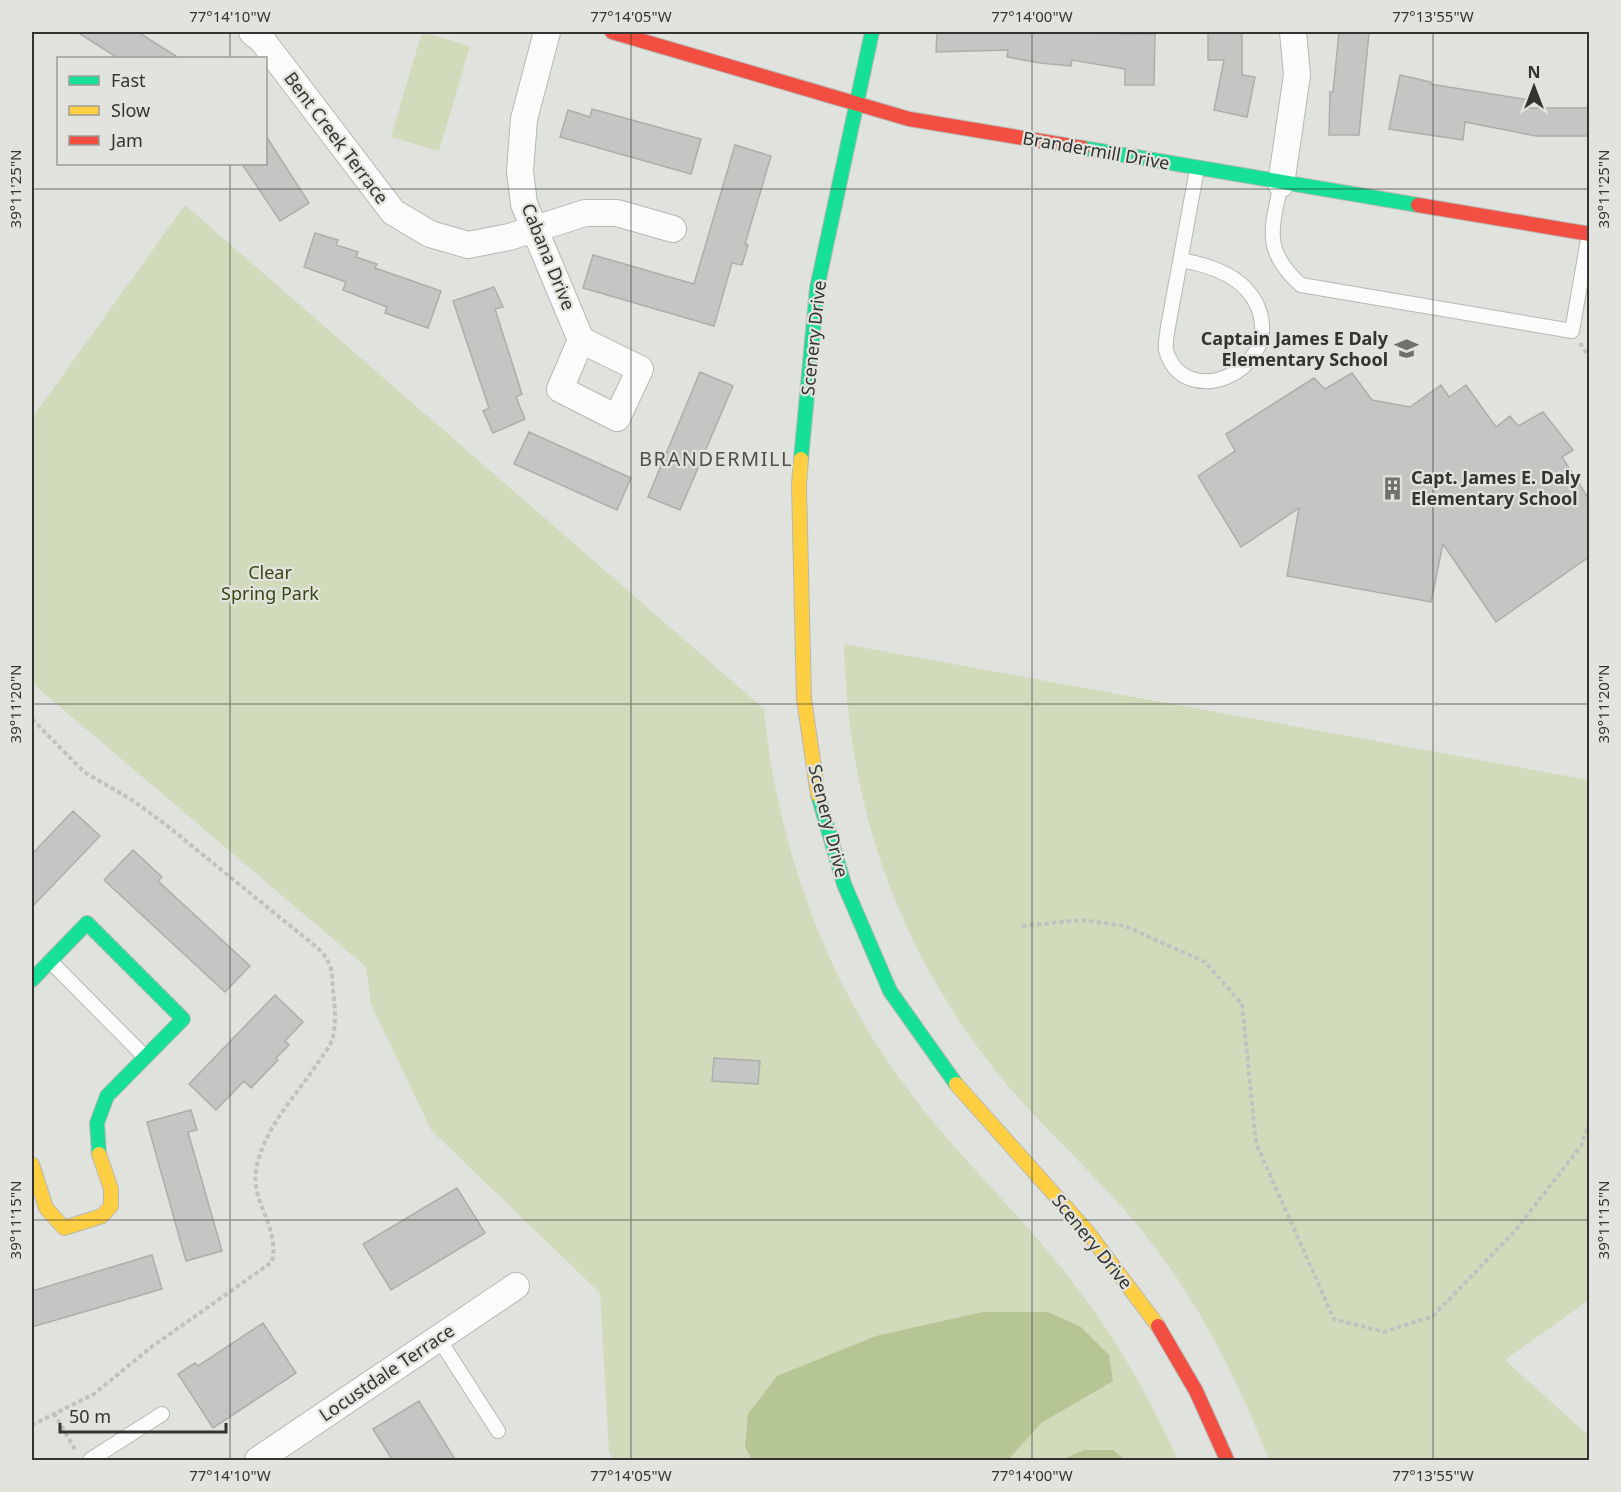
<svg xmlns="http://www.w3.org/2000/svg" width="1621" height="1492" font-family="'Noto Sans',sans-serif">
<style>
.green{fill:#d1dbbb}
.water{fill:#b5c593}
.building{fill:#c4c6c3;stroke:#adaeaa;stroke-width:1.5}
.lines{fill:none;stroke-linecap:round;stroke-linejoin:round}
.lane-casing{stroke:#b6b8b4;stroke-width:16}
.street-casing{stroke:#b6b8b4;stroke-width:28}
.fast-casing{stroke:#b6b8b4;stroke-width:16}
.slow-casing{stroke:#b6b8b4;stroke-width:16}
.jam-casing{stroke:#b6b8b4;stroke-width:16}
.path{stroke:#c1c1c0;stroke-width:4;stroke-dasharray:4.5 3;stroke-linecap:butt}
.lane{stroke:#fafbfa;stroke-width:14}
.street{stroke:#fafbfa;stroke-width:26}
.fast{stroke:#16e098;stroke-width:14}
.slow{stroke:#ffcf43;stroke-width:14}
.jam{stroke:#f24e42;stroke-width:14}
.ticks{fill:none;stroke:#333431;stroke-width:1.5;stroke-opacity:0.45}
.labels{text-anchor:middle;stroke-width:4.5;stroke-linejoin:round;paint-order:stroke}
.street-label{font-size:18px;fill:#333431;stroke:#e1e3dc}
.poi-label{font-size:18px;font-weight:bold;fill:#333431;stroke:#e1e3dc;text-anchor:end}
.park-label{font-size:18px;fill:#384613;stroke:#e1e3dc}
.neighbourhood-label{font-size:20px;letter-spacing:1.5px;fill:#4e504a;stroke:#e1e3dc}
.neatline{fill:none;stroke:#333431;stroke-width:2}
.ticks-label{font-size:15px;text-anchor:middle;fill:#333431}
</style>
<rect width="100%" height="100%" fill="#e0e2dd"/>
<path class="green" d="M 422,32 L 470,46 L 439,151 L 391,137 Z
M 185,205 L 764,709 C 776,838 822,970 897,1075 C 948,1147 1013,1206 1067,1275 C 1113,1332 1148,1394 1178,1460 L 613,1460 L 609,1452 L 600,1293 L 431,1130 L 371,1004 L 366,967 L 32,683 L 32,418 Z
M 844,644 L 1589,780 L 1589,1300 L 1505,1360 L 1589,1436 L 1589,1460 L 1269,1460 C 1236,1374 1194,1293 1135,1222 C 1090,1169 1037,1123 994,1069 C 895,942 848,805 844,644 Z"/>
<path class="water" d="M 983,1312 L 1048,1312 L 1081,1327 L 1109,1355 L 1113,1381 L 1041,1423 L 1008,1460 L 752,1460 L 745,1447 L 748,1414 L 777,1376 L 876,1336 Z
M 1084,1450 L 1113,1450 L 1125,1460 L 1062,1460 Z"/>
<path class="building" d="M 77,32 L 138,32 L 179,58 L 118,58 Z
M 937,32 L 1155,34 L 1154,85 L 1125,85 L 1125,69 L 1072,60 L 1071,66 L 1040,63 L 1007,57 L 1008,50 L 936,52 Z
M 1208,32 L 1242,32 L 1242,75 L 1255,77 L 1247,117 L 1214,110 L 1224,60 L 1208,60 Z
M 1339,32 L 1369,33 L 1359,135 L 1329,135 L 1330,92 L 1333,92 Z
M 1400,75 L 1431,82 L 1430,84 L 1529,100 L 1528,108 L 1590,108 L 1590,136 L 1536,136 L 1465,122 L 1463,140 L 1389,129 Z
M 592,109 L 701,139 L 691,174 L 560,137 L 568,110 L 590,117 Z
M 266,136 L 309,203 L 280,221 L 242,164 L 266,164 Z
M 735,145 L 771,156 L 745,244 L 748,245 L 742,265 L 732,263 L 714,326 L 583,288 L 593,255 L 694,284 Z
M 315,233 L 338,240 L 336,245 L 358,252 L 356,257 L 377,264 L 375,268 L 441,291 L 428,328 L 385,313 L 387,307 L 343,290 L 346,282 L 304,267 Z
M 494,287 L 503,307 L 495,309 L 522,394 L 516,397 L 525,419 L 493,433 L 483,411 L 489,408 L 453,301 Z
M 700,372 L 733,386 L 680,510 L 648,497 Z
M 1352,373 L 1372,400 L 1410,407 L 1441,385 L 1449,397 L 1466,385 L 1496,427 L 1510,416 L 1518,426 L 1543,412 L 1573,450 L 1562,457 L 1590,501 L 1590,556 L 1496,622 L 1443,544 L 1431,602 L 1287,576 L 1299,508 L 1241,547 L 1198,476 L 1235,451 L 1226,434 L 1314,378 L 1325,389 Z
M 529,432 L 631,478 L 617,510 L 514,464 Z
M 73,811 L 100,836 L 32,907 L 32,854 Z
M 133,850 L 162,877 L 158,881 L 250,966 L 225,992 L 104,880 Z
M 275,995 L 303,1022 L 285,1041 L 289,1045 L 276,1058 L 278,1060 L 251,1088 L 244,1081 L 216,1110 L 189,1084 Z
M 714,1058 L 760,1061 L 758,1084 L 712,1081 Z
M 191,1110 L 197,1130 L 188,1132 L 222,1251 L 186,1261 L 147,1122 Z
M 457,1188 L 485,1233 L 391,1290 L 363,1244 Z
M 152,1255 L 162,1289 L 32,1327 L 32,1291 Z
M 263,1323 L 296,1373 L 213,1428 L 178,1374 L 195,1363 L 198,1366 Z
M 419,1401 L 456,1461 L 393,1461 L 373,1429 Z"/>
<g class="lines">
<defs>
<path id="lane" d="M 1281,184 C 1271,230 1263,251 1301,285 L 1572,331 L 1589,234
M 1181,260 C 1214,266 1249,278 1260,313 C 1277,374 1183,411 1166,350 C 1165,343 1167,334 1168,327 L 1197,169
M 50,961 L 145,1057
M 439,1339 L 498,1431
M 90,1460 L 162,1414"/>
<path id="street" d="M 252,32 L 262,40 L 393,212 L 430,234 L 468,245 L 509,237 L 585,213 L 617,213 L 673,229
M 547,32 L 524,119 L 520,171 L 524,204 L 581,340 L 640,369 L 617,418 L 560,389 L 581,340
M 1281,184 L 1297,75 L 1293,32
M 258,1460 L 516,1286"/>
<path id="fast" d="M 1083,148 L 1418,205
M 801,459 L 817,288 L 872,32
M 818,795 L 844,884 L 890,991 L 956,1084
M 32,980 L 87,923 L 183,1019 L 107,1096 L 97,1123 L 99,1154"/>
<path id="slow" d="M 801,459 L 799,485 L 804,699 L 818,795
M 956,1084 L 1086,1230 L 1158,1326
M 32,1164 L 46,1208 L 64,1228 L 102,1216 L 111,1206 L 111,1189 L 99,1154"/>
<path id="jam" d="M 612,32 L 909,119 L 1083,148
M 1418,205 L 1590,234
M 1158,1326 L 1196,1391 L 1227,1460"/>
</defs>
<use href="#lane" class="lane-casing"/>
<use href="#street" class="street-casing"/>
<use href="#fast" class="fast-casing"/>
<use href="#slow" class="slow-casing"/>
<use href="#jam" class="jam-casing"/>
<path class="path" d="M 1580,343 L 1590,358
M 32,719 L 84,772 L 132,800 L 165,824 L 320,950 C 333,965 332,972 333,991 C 335,1006 336,1022 333,1037 C 331,1046 322,1056 317,1064 C 295,1097 263,1129 256,1170 C 251,1203 280,1227 272,1262 L 150,1348 L 94,1394 L 32,1425
M 1022,926 L 1082,920 L 1125,926 L 1205,962 L 1242,1004 L 1256,1143 L 1334,1319 L 1384,1332 L 1433,1316 L 1515,1231 L 1581,1146 L 1590,1119
M 54,1413 L 76,1451"/>
<use href="#lane" class="lane"/>
<use href="#street" class="street"/>
<use href="#fast" class="fast"/>
<use href="#slow" class="slow"/>
<use href="#jam" class="jam"/>
</g>
<path class="ticks" d="M 230,32 L 230,58M 631,32 L 631,1460M 1032,32 L 1032,1460M 1433,32 L 1433,1460M 230,164 L 230,1460M 32,189 L 1590,189M 32,704 L 1590,704M 32,1220 L 1590,1220"/>
<defs>
<symbol id="school-bare" viewBox="-9 -9 18 18"><path d="M0-5L7-2L0 1L-7-2ZM-4 1L0 2.5L4 1V4Q0 6-4 4Z" fill="#70716d" stroke="#e1e3dc" stroke-width="2.5" paint-order="stroke"/></symbol>
<symbol id="building-bare" viewBox="-9 -9 18 18"><path d="M-4-6H4V6H1V3H-1V6H-4ZM-2.5-4.3h1.7v1.8h-1.7ZM.8-4.3h1.7v1.8H.8ZM-2.5-1h1.7V.8h-1.7ZM.8-1h1.7V.8H.8Z" fill="#70716d" stroke="#e1e3dc" stroke-width="2.5" paint-order="stroke"/></symbol>
</defs>
<g fill-rule="evenodd">
<use href="#school-bare" x="1390" y="332" width="33" height="33"/>
<use href="#building-bare" x="1376" y="472" width="33" height="33"/>
</g>
<g class="labels">
<g class="street-label">
<text transform="translate(336 138) rotate(53)" y="6">Bent Creek Terrace</text>
<text transform="translate(1096 151) rotate(10)" y="6">Brandermill Drive</text>
<text transform="translate(548 257) rotate(68)" y="6">Cabana Drive</text>
<text transform="translate(814 338) rotate(-84)" y="6">Scenery Drive</text>
<text transform="translate(828 821) rotate(76)" y="6">Scenery Drive</text>
<text transform="translate(1092 1242) rotate(51)" y="6">Scenery Drive</text>
<text transform="translate(387 1373) rotate(-34)" y="6">Locustdale Terrace</text>
</g>
<g class="poi-label">
<text x="1388" y="345">Captain James E Daly<tspan x="1388" dy="21">Elementary School</tspan></text>
<text x="1411" y="484" text-anchor="start">Capt. James E. Daly<tspan x="1411" dy="21">Elementary School</tspan></text>
</g>
<g class="park-label">
<text x="270" y="579">Clear<tspan x="270" dy="21">Spring Park</tspan></text>
</g>
<g class="neighbourhood-label">
<text x="716" y="466">BRANDERMILL</text>
</g>
</g>
<rect width="1621" height="1492" fill="none" stroke="#e1e3dc" stroke-width="66"/>
<rect x="57" y="57" width="210" height="108" fill="#e1e3dc" stroke="#9b9d98" stroke-width="1.5"/>
<rect x="69" y="76" width="30" height="9" fill="#16e098" stroke="#9b9d98" stroke-width="1.5"/>
<text x="111" y="87" font-size="18" fill="#333431">Fast</text>
<rect x="69" y="106" width="30" height="9" fill="#ffcf43" stroke="#9b9d98" stroke-width="1.5"/>
<text x="111" y="117" font-size="18" fill="#333431">Slow</text>
<rect x="69" y="136" width="30" height="9" fill="#f24e42" stroke="#9b9d98" stroke-width="1.5"/>
<text x="111" y="147" font-size="18" fill="#333431">Jam</text>
<g transform="translate(1534 87)" stroke="#e1e3dc" stroke-width="4.5" paint-order="stroke">
<path d="M0-4.5L10 22L0 15L-10 22Z" fill="#333431"/>
<text y="-9" font-size="16" font-weight="bold" text-anchor="middle" fill="#333431">N</text>
</g>
<path d="M60 1423v9h166v-9" fill="none" stroke="#333431" stroke-width="3"/>
<text x="69" y="1423" font-size="18" fill="#333431" stroke="#e1e3dc" stroke-width="4.5" paint-order="stroke">50 m</text>
<rect x="33" y="33" width="1555" height="1426" class="neatline"/>
<g class="ticks-label">
<text x="230" y="22">77°14'10"W</text>
<text x="631" y="22">77°14'05"W</text>
<text x="1032" y="22">77°14'00"W</text>
<text x="1433" y="22">77°13'55"W</text>
<text transform="translate(16 189) rotate(-90)" y="5">39°11'25"N</text>
<text transform="translate(1604 189) rotate(-90)" y="5">39°11'25"N</text>
<text transform="translate(16 704) rotate(-90)" y="5">39°11'20"N</text>
<text transform="translate(1604 704) rotate(-90)" y="5">39°11'20"N</text>
<text transform="translate(16 1220) rotate(-90)" y="5">39°11'15"N</text>
<text transform="translate(1604 1220) rotate(-90)" y="5">39°11'15"N</text>
<text x="230" y="1481">77°14'10"W</text>
<text x="631" y="1481">77°14'05"W</text>
<text x="1032" y="1481">77°14'00"W</text>
<text x="1433" y="1481">77°13'55"W</text>
</g>
</svg>
